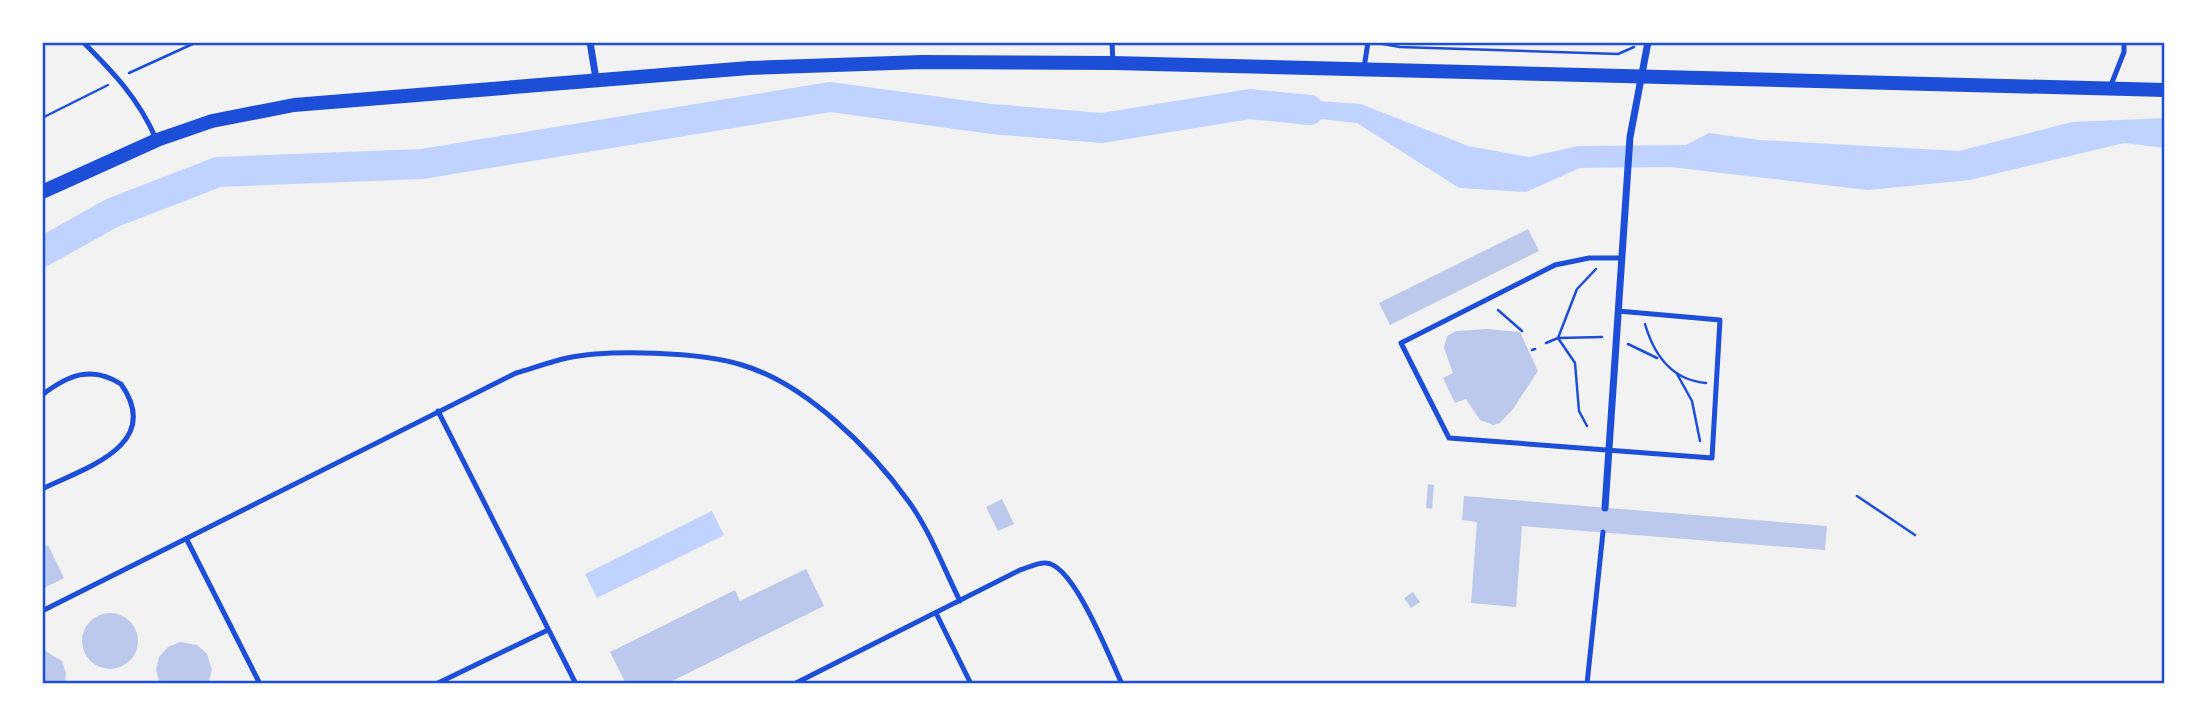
<svg xmlns="http://www.w3.org/2000/svg" width="2207" height="726" font-family="'DejaVu Sans',sans-serif">
<style>
.water{fill:#bfd3fe}
.lines{fill:none;stroke-linecap:round;stroke-linejoin:round}
.river{stroke:#bfd3fe;stroke-width:30}
.building{fill:#bdc9ec}
.path{stroke:#1d4ed8;stroke-width:2.5}
.service{stroke:#1d4ed8;stroke-width:5}
.minor{stroke:#1d4ed8;stroke-width:7}
.secondary{stroke:#1d4ed8;stroke-width:14}
.neatline{fill:none;stroke:#1d4ed8;stroke-width:2.5}
</style>
<rect width="100%" height="100%" fill="#f2f2f2"/>
<path class="water" d="M 1289,99 L 1361,104 L 1468,146 L 1529,157 L 1578,146 L 1686,145 L 1709,133 L 1760,140 L 1959,151 L 2072,122 L 2165,118 L 2165,148 L 2124,143 L 1970,180 L 1868,190 L 1670,167 L 1580,168 L 1526,192 L 1459,188 L 1357,123 L 1251,111 Z
M 712,511 L 724,535 L 597,598 L 585,574 Z"/>
<g class="lines">
<path class="river" d="M 42,252 L 112,213 L 218,172 L 422,164 L 830,97 L 992,119 L 1102,128 L 1250,104 L 1309,110"/>
</g>
<path class="building" d="M 1528,229 L 1539,251 L 1390,325 L 1379,303 Z
M 1487,329 L 1520,332 L 1538,371 L 1513,409 L 1500,423 L 1493,425 L 1480,420 L 1466,399 L 1455,403 L 1443,378 L 1453,373 L 1444,348 L 1447,336 L 1456,331 Z
M 1428,484 L 1434,485 L 1432,509 L 1426,508 Z
M 1464,496 L 1827,526 L 1825,550 L 1522,526 L 1516,607 L 1471,603 L 1477,522 L 1462,520 Z
M 1002,499 L 1014,524 L 998,531 L 986,507 Z
M 48,545 L 64,578 L 42,589 L 42,548 Z
M 806,569 L 824,606 L 666,684 L 626,684 L 610,652 L 735,590 L 740,601 Z
M 1413,592 L 1420,602 L 1411,608 L 1404,598 Z
M82 641a28 28 0 1 1 56 0a28 28 0 1 1-56 0Z
M 180,642 L 197,645 L 207,654 L 212,670 L 208,684 L 160,684 L 156,670 L 159,657 L 168,647 Z
M 42,649 L 62,661 L 66,673 L 65,684 L 42,684 Z"/>
<g class="lines">
<path class="path" d="M 1377,43 L 1400,47 L 1618,54 L 1634,47
M 129,73 L 197,42
M 42,118 L 108,85
M 1498,310 L 1522,331
M 1645,324 C 1654,355 1671,380 1706,383
M 1546,343 L 1558,338 L 1602,337
M 1628,344 L 1657,358
M 1532,350 L 1535,349
M 1677,374 L 1692,401 L 1700,441
M 1587,426 L 1579,411 L 1575,363 L 1558,338 L 1577,289 L 1596,269
M 1857,496 L 1915,535"/>
<path class="service" d="M 83,42 C 113,72 139,99 156,139
M 1112,42 L 1113,63
M 1364,68 L 1368,42
M 2111,85 L 2124,52 L 2124,42
M 1618,311 L 1720,320 L 1712,458 L 1449,438 L 1401,343 L 1555,265 L 1589,258 L 1621,258
M 42,395 C 68,375 92,365 121,384 C 164,445 85,468 42,489
M 438,411 L 576,684
M 187,540 L 260,684
M 42,611 L 516,373 C 533,368 550,362 567,358 C 610,349 701,352 742,365 C 806,384 871,449 909,502 C 930,531 944,569 960,601
M 936,613 L 971,684
M 436,684 L 548,630
M 794,684 L 1020,570 C 1027,568 1038,562 1046,563 C 1074,564 1110,659 1122,684
M 1587,684 L 1603,532"/>
<path class="minor" d="M 590,42 L 596,79
M 1605,508 L 1630,137 L 1648,42"/>
<path class="secondary" d="M 42,192 L 157,140 L 212,121 L 294,105 L 749,68 L 922,62 L 1113,63 L 2165,90"/>
</g>
<rect width="2207" height="726" fill="none" stroke="#ffffff" stroke-width="88"/>
<rect x="44" y="44" width="2119" height="638" class="neatline"/>
</svg>
